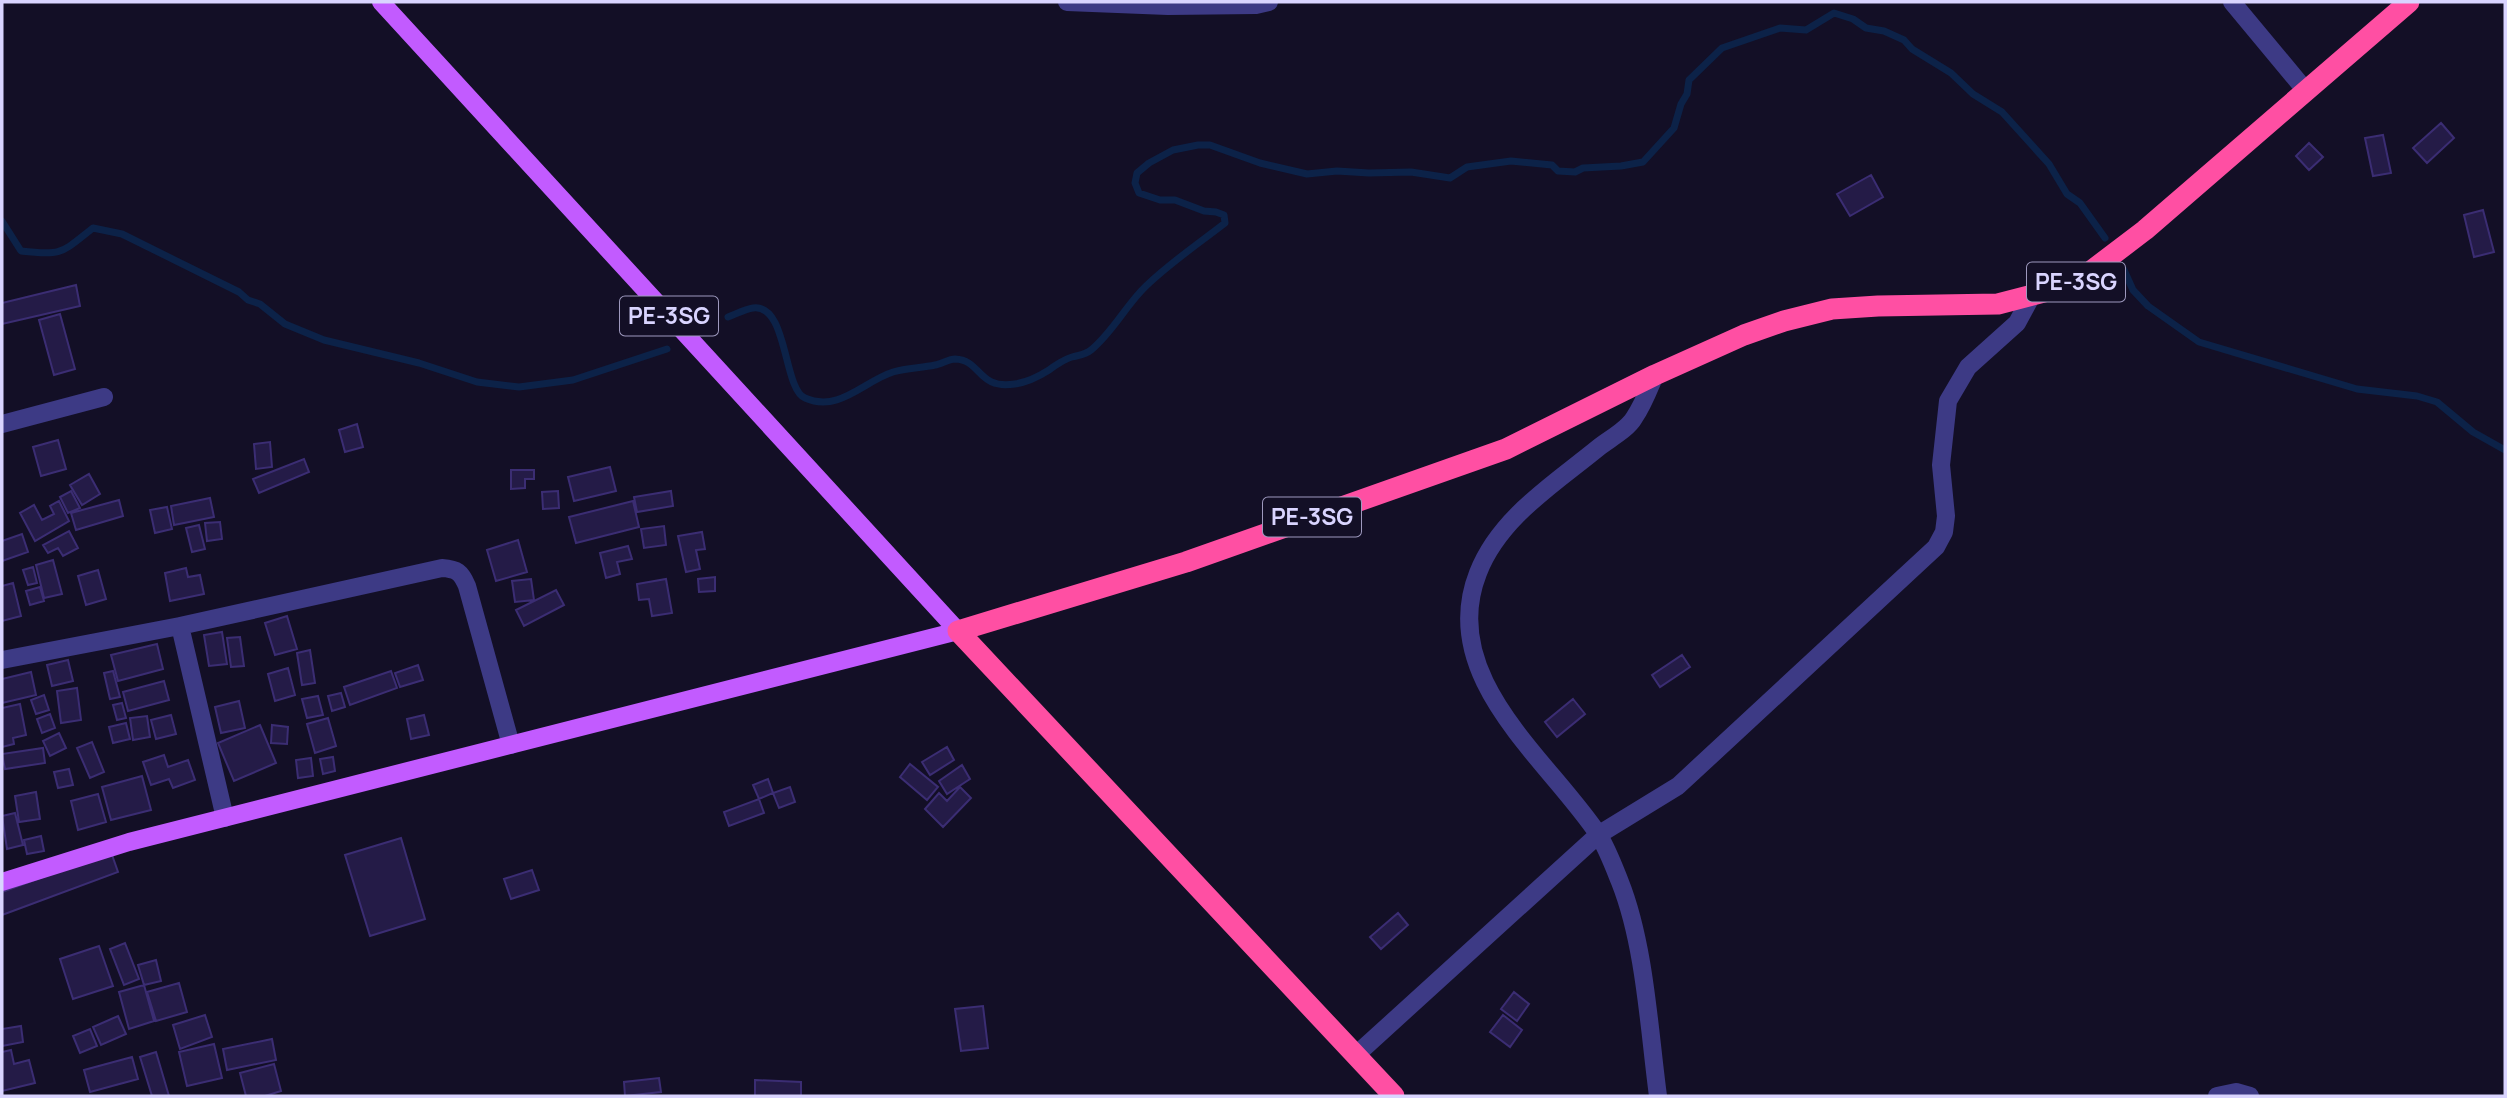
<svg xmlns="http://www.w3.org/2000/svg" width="2507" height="1098" font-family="Manrope,sans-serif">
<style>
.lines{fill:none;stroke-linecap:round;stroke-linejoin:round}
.stream{stroke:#0c2248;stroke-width:7}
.building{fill:#241b47;stroke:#3b2d73;stroke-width:2}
.minor{stroke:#3d3a85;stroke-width:18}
.major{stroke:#c25bff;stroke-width:18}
.highway{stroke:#ff4fa3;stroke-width:21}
.labels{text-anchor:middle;stroke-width:6;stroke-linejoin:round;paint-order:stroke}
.shield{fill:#130f26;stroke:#9e99be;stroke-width:2}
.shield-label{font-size:23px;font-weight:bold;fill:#d9d4ff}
</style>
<rect width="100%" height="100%" fill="#130f26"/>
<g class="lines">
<path class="stream" d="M 2,221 L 21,251 C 63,256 61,253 93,228 L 122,234 L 239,292 L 248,300 L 260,304 L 285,324 L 324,340 L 419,363 L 477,382 L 519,387 L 573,380 L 667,349
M 2124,270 L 2133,290 L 2148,306 L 2199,342 L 2357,389 L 2417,396 L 2437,402 L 2473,432 L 2505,450
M 728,317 C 736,314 745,309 753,308 C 788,303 783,389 805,398 C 839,413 864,381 893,372 C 907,368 921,368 935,365 C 941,364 949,359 955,359 C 982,360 977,390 1015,384 C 1028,382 1038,377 1049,370 C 1054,366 1065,359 1072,357 C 1079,355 1085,355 1091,350 C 1113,332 1126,305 1146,286 C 1171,262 1198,244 1225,223 L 1224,215 L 1216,212 L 1204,211 L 1175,200 L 1160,200 L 1139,193 L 1135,183 L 1137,173 L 1149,163 L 1173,150 L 1198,145 L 1210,145 L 1260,163 L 1307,174 L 1337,171 L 1369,173 L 1411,172 L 1450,178 L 1467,167 L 1511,161 L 1552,165 L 1558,171 L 1575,172 L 1583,168 L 1621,166 L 1643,162 L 1674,128 L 1681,104 L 1687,94 L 1689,80 L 1722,48 L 1780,28 L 1806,30 L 1834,13 L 1853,19 L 1866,28 L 1884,31 L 1904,40 L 1912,49 L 1951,73 L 1973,94 L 2002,112 L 2049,164 L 2067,194 L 2080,203 L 2105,238"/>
</g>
<path class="building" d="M 2441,123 L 2454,138 L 2427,163 L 2413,148 Z
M 2383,135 L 2391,173 L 2373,176 L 2365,138 Z
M 2309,143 L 2323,157 L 2309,170 L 2296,156 Z
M 1871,175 L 1883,197 L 1850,216 L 1837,194 Z
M 2483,210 L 2494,252 L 2474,257 L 2464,215 Z
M 76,285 L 80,306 L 2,324 L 2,303 Z
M 60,314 L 75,369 L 54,375 L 39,320 Z
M 357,424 L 363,447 L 345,452 L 339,430 Z
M 58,440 L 66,469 L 41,476 L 33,447 Z
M 270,442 L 272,467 L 256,469 L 254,444 Z
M 304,459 L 309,472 L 259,493 L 253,479 Z
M 610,467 L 616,491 L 574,501 L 568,477 Z
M 511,470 L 534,470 L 534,479 L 525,479 L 525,488 L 511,489 Z
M 89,474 L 100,494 L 82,505 L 70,485 Z
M 71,491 L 80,508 L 68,513 L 60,497 Z
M 558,491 L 559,508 L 543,509 L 542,492 Z
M 671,491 L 673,506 L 637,512 L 634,497 Z
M 210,498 L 214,517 L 174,525 L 171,506 Z
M 119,500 L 123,516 L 76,530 L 71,513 Z
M 59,501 L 69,521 L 35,541 L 20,513 L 34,505 L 42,520 L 54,514 L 50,506 Z
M 633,501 L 639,527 L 576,543 L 569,517 Z
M 167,507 L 172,529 L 155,533 L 150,510 Z
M 220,522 L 222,539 L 207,541 L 205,523 Z
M 199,525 L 205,549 L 192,552 L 186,528 Z
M 664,526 L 666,545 L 644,548 L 641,529 Z
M 69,531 L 78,548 L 63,556 L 58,548 L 48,553 L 43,545 Z
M 702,532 L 705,549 L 696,550 L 700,569 L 686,572 L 678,536 Z
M 22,534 L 28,552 L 2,561 L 2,541 Z
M 518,540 L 527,572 L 496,581 L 487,550 Z
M 628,546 L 632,559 L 617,562 L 620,574 L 606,578 L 600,553 Z
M 53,560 L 62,594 L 44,598 L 36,565 Z
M 33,567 L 37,583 L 28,585 L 23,570 Z
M 186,568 L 188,577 L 200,575 L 204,594 L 170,601 L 165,573 Z
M 98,570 L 106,599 L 86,605 L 78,576 Z
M 715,577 L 715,591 L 699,592 L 698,579 Z
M 531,579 L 534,600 L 515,602 L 512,581 Z
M 666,579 L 672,613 L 652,616 L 649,599 L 639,600 L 637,584 Z
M 13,583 L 21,616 L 2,621 L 2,586 Z
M 40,587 L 44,601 L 30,605 L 26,591 Z
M 556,590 L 564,605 L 524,626 L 516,610 Z
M 287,616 L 297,649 L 275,655 L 265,623 Z
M 222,632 L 227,664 L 209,666 L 204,635 Z
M 240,637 L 244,666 L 231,667 L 227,638 Z
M 157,644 L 163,669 L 118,681 L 111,655 Z
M 310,650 L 315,683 L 302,685 L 297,653 Z
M 1682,655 L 1690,667 L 1660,687 L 1652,675 Z
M 68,660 L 73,681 L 52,686 L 47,665 Z
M 418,665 L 423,680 L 400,687 L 395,673 Z
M 288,668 L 295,695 L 275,701 L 268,674 Z
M 113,671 L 120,697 L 110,699 L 104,673 Z
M 391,671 L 397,688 L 350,705 L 344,687 Z
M 31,672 L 36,695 L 2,703 L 2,679 Z
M 164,681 L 169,700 L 128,711 L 123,692 Z
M 77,688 L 81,720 L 61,723 L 57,691 Z
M 341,693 L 345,707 L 332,711 L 328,696 Z
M 44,695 L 49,710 L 36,714 L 31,700 Z
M 318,696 L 323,715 L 307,718 L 302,699 Z
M 1573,699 L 1585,714 L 1557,737 L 1545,722 Z
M 239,701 L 245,728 L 221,733 L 215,707 Z
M 122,703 L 126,718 L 117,720 L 113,705 Z
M 20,704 L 26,735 L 13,738 L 14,744 L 2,747 L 2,708 Z
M 50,714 L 55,728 L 42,733 L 37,719 Z
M 171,715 L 176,734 L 156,739 L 151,720 Z
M 424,715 L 429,735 L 411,739 L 407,719 Z
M 147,716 L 150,737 L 133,740 L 130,718 Z
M 328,718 L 336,746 L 315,753 L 307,724 Z
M 126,723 L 130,739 L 113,743 L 109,727 Z
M 260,725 L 276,763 L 234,781 L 218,743 Z
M 272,725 L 288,727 L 287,744 L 271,743 Z
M 59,733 L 66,748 L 50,756 L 43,741 Z
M 92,742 L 104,772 L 90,778 L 77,748 Z
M 947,747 L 954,760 L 930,775 L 922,762 Z
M 43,748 L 45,763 L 5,769 L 2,754 Z
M 164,755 L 168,767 L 188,760 L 195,780 L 173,788 L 169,779 L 151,785 L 143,762 Z
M 333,757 L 335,771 L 323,774 L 320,759 Z
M 311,758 L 313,776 L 298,778 L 296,760 Z
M 910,764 L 938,787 L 927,800 L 900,777 Z
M 962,765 L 970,779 L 947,794 L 939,781 Z
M 69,769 L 73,785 L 58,788 L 54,772 Z
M 142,776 L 151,810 L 111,820 L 102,787 Z
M 768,779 L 773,793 L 759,799 L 753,785 Z
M 790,787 L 795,802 L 779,808 L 773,793 Z
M 960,787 L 971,798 L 943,827 L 925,809 L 939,793 L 947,801 Z
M 36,792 L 40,819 L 19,822 L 15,796 Z
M 98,794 L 106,822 L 78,830 L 71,801 Z
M 759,799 L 764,813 L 729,826 L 724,812 Z
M 15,813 L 23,845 L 7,849 L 2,816 Z
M 41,836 L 44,851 L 27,854 L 24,840 Z
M 401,838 L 425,919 L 370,936 L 345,855 Z
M 111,852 L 118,872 L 2,915 L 2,892 Z
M 532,870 L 539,890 L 511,899 L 504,879 Z
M 1398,913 L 1408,925 L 1381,949 L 1370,937 Z
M 125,943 L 139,979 L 124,985 L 110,949 Z
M 99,946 L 113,986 L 73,999 L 60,959 Z
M 156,960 L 161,981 L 144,985 L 138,965 Z
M 179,983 L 187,1012 L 156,1021 L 147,992 Z
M 144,985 L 154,1021 L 129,1029 L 119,992 Z
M 1514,992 L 1529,1004 L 1517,1021 L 1501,1009 Z
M 983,1006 L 988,1048 L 961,1051 L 955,1009 Z
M 205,1015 L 212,1037 L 180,1049 L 173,1025 Z
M 1503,1015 L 1522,1030 L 1510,1047 L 1490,1032 Z
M 118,1016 L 126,1034 L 101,1045 L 93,1027 Z
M 21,1026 L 23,1042 L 2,1046 L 2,1029 Z
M 90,1029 L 97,1046 L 80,1053 L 73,1036 Z
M 272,1039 L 276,1060 L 227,1070 L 223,1049 Z
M 214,1044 L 222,1078 L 187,1086 L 179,1052 Z
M 11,1050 L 14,1064 L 29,1060 L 35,1083 L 2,1091 L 2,1052 Z
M 156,1052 L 169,1096 L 152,1096 L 140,1057 Z
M 132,1057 L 138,1079 L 90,1092 L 84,1070 Z
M 274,1064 L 281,1091 L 265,1096 L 246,1096 L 240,1073 Z
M 659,1078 L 661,1092 L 625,1096 L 624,1082 Z
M 755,1080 L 801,1082 L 801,1096 L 755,1096 Z"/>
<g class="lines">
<path class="minor" d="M 1067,2 L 1168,6 L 1256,5 L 1269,2
M 2232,2 L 2306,91
M 1655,375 C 1649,389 1643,405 1634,418 C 1627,430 1609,439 1598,448 C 1554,484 1499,518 1478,573 C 1437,677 1547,758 1598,834 C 1607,848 1614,867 1620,882 C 1645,945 1649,1029 1658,1096
M 2,424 L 104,397
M 180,626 L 225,818
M 2,660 L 180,626 L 442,568 C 457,569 461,572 467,586 L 511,745
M 1356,1055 L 1598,835 L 1678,786 L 1936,547 L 1944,532 L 1946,516 L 1941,465 L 1948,401 L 1968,367 L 2017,323 L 2031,297
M 2217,1096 L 2236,1092 L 2250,1096"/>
<path class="major" d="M 2,882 L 129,842 L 958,631 L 381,2"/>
<path class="highway" d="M 1394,1096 L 958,631 L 1186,562 L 1506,449 L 1655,375 L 1744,335 L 1784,321 L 1832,309 L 1878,306 L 1998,304 L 2074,284 L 2145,230 L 2409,2"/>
</g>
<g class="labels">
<g class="shield">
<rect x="2027" y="262.5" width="98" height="39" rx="5"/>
<rect x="620" y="296.5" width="98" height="39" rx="5"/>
<rect x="1263" y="497.5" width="98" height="39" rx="5"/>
</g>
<g class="shield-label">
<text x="2076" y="290">PE-3SG</text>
<text x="669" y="324">PE-3SG</text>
<text x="1312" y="525">PE-3SG</text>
</g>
</g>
<rect width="2507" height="1098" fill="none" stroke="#d9d4ff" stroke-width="7"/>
</svg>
